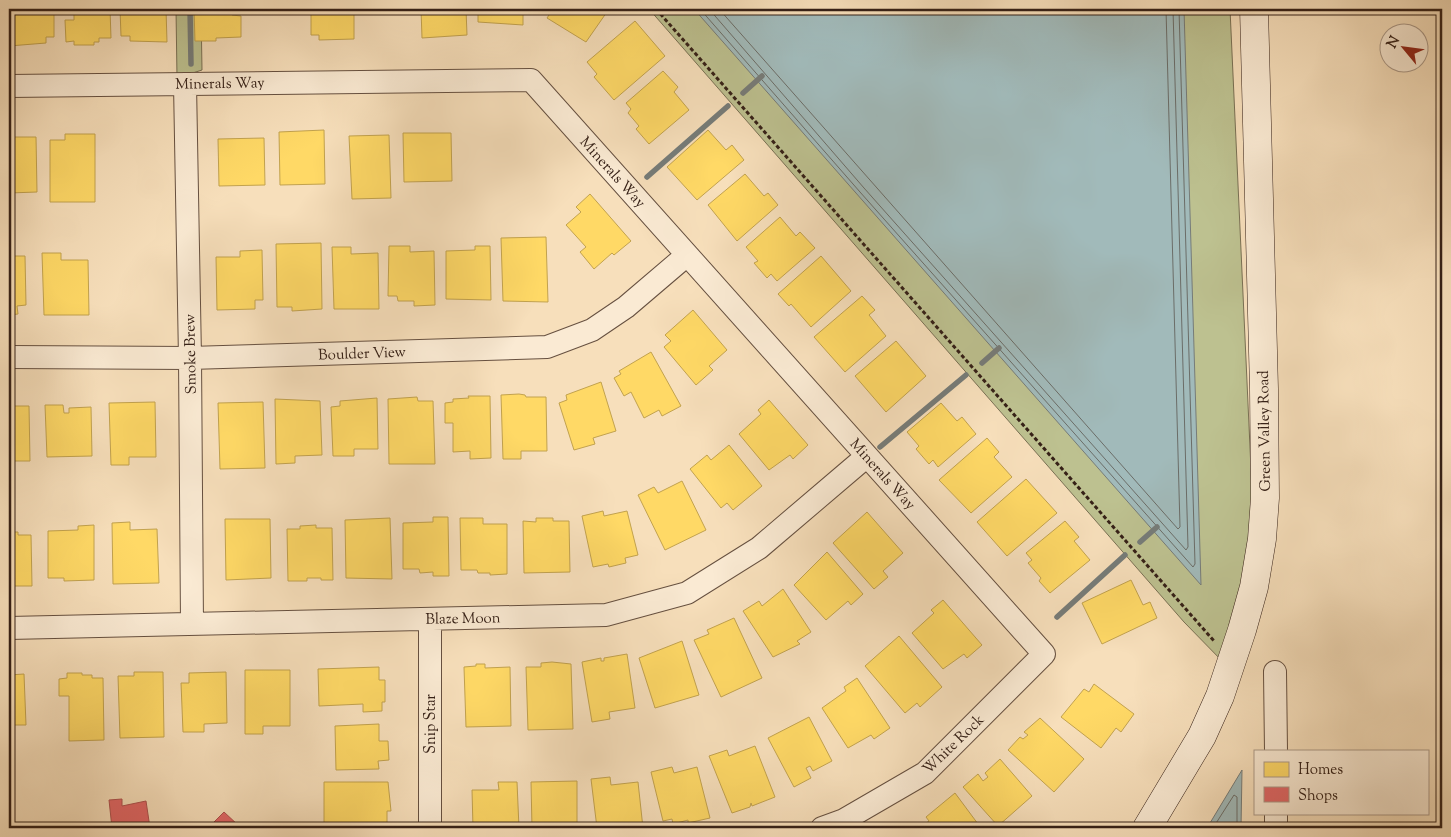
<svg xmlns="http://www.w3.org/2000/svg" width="1451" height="837" font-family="'Sorts Mill Goudy',serif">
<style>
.green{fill:#bdc190;stroke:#797054}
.water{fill:#a1baba;stroke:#767c79}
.homes{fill:#ffd966;stroke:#c2a24e}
.shops{fill:#e06666;stroke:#ad514e}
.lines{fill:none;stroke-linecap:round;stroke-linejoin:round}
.shore{stroke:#6b6d68;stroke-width:1}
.stream{stroke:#767c79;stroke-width:5.5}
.street-casing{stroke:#665040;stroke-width:24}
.secondary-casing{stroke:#352017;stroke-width:29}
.path{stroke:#352017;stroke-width:3;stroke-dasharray:4 2.5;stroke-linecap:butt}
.street{stroke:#faead3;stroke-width:22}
.secondary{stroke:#faead3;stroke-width:28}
.labels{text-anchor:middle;stroke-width:5;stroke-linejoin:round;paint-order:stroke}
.street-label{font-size:15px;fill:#352017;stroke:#faead3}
</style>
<rect width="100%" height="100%" fill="#f7dfbb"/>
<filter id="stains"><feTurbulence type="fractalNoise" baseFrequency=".004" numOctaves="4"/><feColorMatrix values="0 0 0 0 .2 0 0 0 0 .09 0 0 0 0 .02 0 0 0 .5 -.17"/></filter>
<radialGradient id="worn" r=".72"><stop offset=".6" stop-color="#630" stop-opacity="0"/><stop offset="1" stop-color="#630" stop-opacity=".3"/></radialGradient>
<path class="green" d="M 176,9 L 201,9 L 202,70 L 177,78 Z
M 649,9 L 1230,9 L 1255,557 L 1225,664 L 1184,622 Z"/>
<path class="water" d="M 694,9 L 1184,9 L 1201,585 Z
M 1242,770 L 1241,828 L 1207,828 Z"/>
<path class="homes" d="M 9,9 L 54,9 L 54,37 L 46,37 L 46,43 L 9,46 Z
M 74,9 L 110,9 L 111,38 L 99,38 L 99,42 L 94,42 L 94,45 L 74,45 L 74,41 L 66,42 L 65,20 L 74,20 Z
M 120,9 L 166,9 L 167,42 L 130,41 L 130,36 L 121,36 Z
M 194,9 L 232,9 L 232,15 L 241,16 L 241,37 L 216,38 L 216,41 L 195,41 Z
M 311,9 L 354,9 L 354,39 L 319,40 L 319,35 L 311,35 Z
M 421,9 L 466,9 L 467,35 L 422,38 Z
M 478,9 L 523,9 L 523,25 L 478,22 Z
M 553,9 L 609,9 L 586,42 L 547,18 Z
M 635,21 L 665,56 L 614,100 L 594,77 L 597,74 L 587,62 Z
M 663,71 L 678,87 L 674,92 L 689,110 L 649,144 L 636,129 L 639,126 L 628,113 L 631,109 L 626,103 Z
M 324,130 L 325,184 L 280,185 L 279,132 Z
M 708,130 L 726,150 L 732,145 L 744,160 L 697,200 L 667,167 Z
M 403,133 L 451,133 L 452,181 L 404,182 Z
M 65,134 L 95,134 L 95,202 L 50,202 L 50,140 L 65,140 Z
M 389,135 L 391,198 L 352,199 L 349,136 Z
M 9,137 L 36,137 L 37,192 L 9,193 Z
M 264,138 L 265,185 L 219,186 L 218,139 Z
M 745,174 L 764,196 L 768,193 L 778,205 L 737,241 L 708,205 Z
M 590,194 L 631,241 L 614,255 L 612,253 L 594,269 L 580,252 L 586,247 L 566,225 L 581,212 L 576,207 Z
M 780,217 L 796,236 L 800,232 L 815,248 L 777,281 L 771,274 L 767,278 L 754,263 L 758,261 L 746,247 Z
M 546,237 L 548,302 L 503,301 L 501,238 Z
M 321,243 L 322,309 L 292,311 L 292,307 L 277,307 L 276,244 Z
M 389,246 L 410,246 L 410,252 L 434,251 L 435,305 L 414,306 L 414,301 L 398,301 L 397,296 L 388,296 Z
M 475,246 L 490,246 L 491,300 L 446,299 L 446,251 L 475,250 Z
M 332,247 L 351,247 L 351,254 L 378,253 L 379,309 L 334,309 Z
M 262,250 L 263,300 L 255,300 L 255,309 L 217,310 L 216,257 L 240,257 L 240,251 Z
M 42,253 L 61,253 L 61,260 L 88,260 L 89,315 L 44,315 Z
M 9,256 L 25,256 L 26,305 L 17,306 L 18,314 L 9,315 Z
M 821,256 L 851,291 L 811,327 L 791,304 L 789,306 L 778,294 Z
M 862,296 L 875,310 L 869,315 L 886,336 L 845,372 L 814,337 Z
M 693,310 L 727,350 L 709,366 L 713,370 L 696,385 L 664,347 L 671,341 L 665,335 Z
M 896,341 L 926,376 L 886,412 L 855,376 Z
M 651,352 L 681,406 L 662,416 L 659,410 L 644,418 L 631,392 L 624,396 L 614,378 L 621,374 L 619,371 Z
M 601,382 L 616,431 L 593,438 L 595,444 L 574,450 L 559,403 L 567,400 L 566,395 Z
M 519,394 L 525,395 L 526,397 L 546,397 L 547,451 L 521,451 L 521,459 L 503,459 L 501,395 Z
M 468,396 L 490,396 L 491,458 L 470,459 L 470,451 L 453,452 L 453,423 L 445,423 L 445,403 L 453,402 L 453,399 L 469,398 Z
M 417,397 L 418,401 L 433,401 L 435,464 L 389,464 L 388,399 Z
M 377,398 L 378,449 L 354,449 L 354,456 L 333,456 L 331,407 L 340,406 L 340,401 Z
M 275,399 L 320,401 L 322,455 L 295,456 L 295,463 L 276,464 Z
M 769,400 L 808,445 L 793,459 L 790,455 L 769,470 L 739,434 L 761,414 L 758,410 Z
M 155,402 L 156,457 L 129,457 L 129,465 L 111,465 L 109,403 Z
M 263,402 L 265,468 L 220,469 L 218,403 Z
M 941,403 L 957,421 L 962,417 L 976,434 L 938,467 L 933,460 L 929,464 L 916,449 L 919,446 L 907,432 Z
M 45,405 L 63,405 L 64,413 L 69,413 L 69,408 L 91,407 L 92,456 L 47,457 Z
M 9,406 L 29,406 L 30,461 L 9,461 Z
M 987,438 L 999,452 L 994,457 L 1012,477 L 971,513 L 939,480 Z
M 729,445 L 762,486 L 733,510 L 727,503 L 721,508 L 690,469 L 707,455 L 711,460 Z
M 1026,479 L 1057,513 L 1007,556 L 977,522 Z
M 682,481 L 706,530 L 665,550 L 638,495 L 654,487 L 658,493 Z
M 603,511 L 604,516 L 627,511 L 638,555 L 625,558 L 626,563 L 609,567 L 608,564 L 593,567 L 582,516 Z
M 867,512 L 903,553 L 883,571 L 888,577 L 874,589 L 833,543 Z
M 433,517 L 448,517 L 449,576 L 433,576 L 433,572 L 420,573 L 419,569 L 403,569 L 403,523 L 433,522 Z
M 390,518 L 392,579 L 346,578 L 345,520 Z
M 460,518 L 483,518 L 483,524 L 507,524 L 507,574 L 490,575 L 490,573 L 478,573 L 477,570 L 461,570 Z
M 536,518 L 553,518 L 553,521 L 569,521 L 570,572 L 524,573 L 523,521 L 536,522 Z
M 225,519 L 270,519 L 271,578 L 226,580 Z
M 1065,521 L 1079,537 L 1074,541 L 1090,560 L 1050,593 L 1039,581 L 1041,578 L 1028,563 L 1032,560 L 1026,553 Z
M 130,522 L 130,530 L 157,529 L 159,583 L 113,584 L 112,523 Z
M 94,525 L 94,580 L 64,581 L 64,578 L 48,578 L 48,531 L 78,530 L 78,526 Z
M 316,525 L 316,528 L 332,528 L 333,580 L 321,580 L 321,578 L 307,578 L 307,581 L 288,581 L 287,529 L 300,529 L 300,526 Z
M 9,532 L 18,532 L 18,535 L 31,535 L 32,586 L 9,586 Z
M 827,552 L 863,594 L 851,605 L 848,601 L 826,620 L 794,585 Z
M 1131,580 L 1143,605 L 1150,602 L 1157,618 L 1102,644 L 1082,603 Z
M 783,589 L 811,632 L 797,641 L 800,644 L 773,657 L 743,611 L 759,601 L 762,606 Z
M 943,600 L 982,645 L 967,658 L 964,654 L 943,669 L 912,633 L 934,613 L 931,610 Z
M 734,618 L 762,678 L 721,697 L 694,640 L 709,634 L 707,630 Z
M 899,636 L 942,687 L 920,707 L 917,703 L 905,713 L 865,666 Z
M 682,641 L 699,695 L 655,708 L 639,658 Z
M 627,654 L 635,708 L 609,712 L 610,719 L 592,722 L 582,662 L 601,658 L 601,661 L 604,661 L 604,658 Z
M 552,662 L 571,664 L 573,729 L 528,730 L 526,667 L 541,667 L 541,663 Z
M 476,664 L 485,664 L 485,668 L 510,667 L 511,726 L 466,727 L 464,667 L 476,666 Z
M 379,667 L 379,680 L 385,680 L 385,702 L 382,702 L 382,711 L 363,712 L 363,704 L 319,706 L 318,669 Z
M 245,670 L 290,670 L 290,726 L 263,726 L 263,734 L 245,734 Z
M 134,672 L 163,672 L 164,737 L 120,738 L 118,676 L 134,676 Z
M 226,672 L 227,723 L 204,724 L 204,732 L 183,732 L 181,683 L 189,683 L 189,673 Z
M 67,673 L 82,673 L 82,675 L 92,675 L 92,678 L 103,678 L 104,740 L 69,741 L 69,696 L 59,696 L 59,679 L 67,678 Z
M 24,674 L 26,725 L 9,725 L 9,675 Z
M 857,678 L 890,728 L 874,739 L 871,735 L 848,748 L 822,708 L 846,691 L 844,687 Z
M 1094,684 L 1134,714 L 1121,732 L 1116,728 L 1101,748 L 1061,717 L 1084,689 L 1089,692 Z
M 809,717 L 832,761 L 813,771 L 810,766 L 806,768 L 811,778 L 794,787 L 768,738 Z
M 1040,718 L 1084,759 L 1054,792 L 1008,750 L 1020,737 L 1023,739 L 1028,735 L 1024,732 Z
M 379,724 L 379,741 L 388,741 L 389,760 L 378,761 L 379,769 L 336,770 L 335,726 Z
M 755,746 L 775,797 L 752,806 L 751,803 L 750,807 L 732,813 L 709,756 L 727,750 L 729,756 Z
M 1000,759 L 1032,796 L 998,826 L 963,787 L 978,774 L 983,781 L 988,777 L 985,773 Z
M 672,767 L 674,773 L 697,767 L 710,818 L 688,823 L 688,820 L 673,824 L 672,819 L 663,821 L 651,772 Z
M 610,777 L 611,785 L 638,782 L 643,828 L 597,828 L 591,779 Z
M 577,781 L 577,828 L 532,828 L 531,782 Z
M 324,782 L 388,782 L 391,811 L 387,811 L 387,827 L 324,827 Z
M 498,782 L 517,782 L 519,828 L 473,828 L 472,790 L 499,790 Z
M 955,793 L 981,828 L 923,828 L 922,826 L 929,821 L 926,817 Z"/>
<path class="shops" d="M 122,799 L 122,806 L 146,801 L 150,828 L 112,828 L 109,800 Z
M 224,812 L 238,825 L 235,828 L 208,828 Z"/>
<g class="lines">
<path class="shore" d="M 700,9 L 860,192 L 1193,567 L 1195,564 L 1179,9
M 709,9 L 864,188 L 1186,550 L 1188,547 L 1173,9
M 719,9 L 1178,529 L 1180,527 L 1166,9
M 1213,828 L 1234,795 L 1237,797 L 1237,828"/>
<path class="stream" d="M 190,9 L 191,64
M 743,93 L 762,76
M 647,177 L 728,106
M 982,363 L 999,348
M 880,447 L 966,375
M 1140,542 L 1157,527
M 1057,617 L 1125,555"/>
<defs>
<path id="street" d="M 185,84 L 190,358 L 192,624
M 9,86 L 531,80 L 1044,654 L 925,773 L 844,820 L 822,828
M 9,357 L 190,358 L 547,347 L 592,330 L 626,307 L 687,255
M 9,628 L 606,615 L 687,593 L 759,548 L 867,456
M 1275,672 L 1276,751
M 1276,813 L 1276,828
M 430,828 L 430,619"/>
<path id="secondary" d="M 1147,828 L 1202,736 L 1220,696 L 1242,630 L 1254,587 L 1262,539 L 1265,498 L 1264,389 L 1254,9"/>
</defs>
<use href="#street" class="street-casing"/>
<use href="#secondary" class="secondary-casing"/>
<path class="path" d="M 656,9 L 1214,641"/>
<use href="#street" class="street"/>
<use href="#secondary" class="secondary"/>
</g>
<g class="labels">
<g class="street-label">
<text transform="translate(220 83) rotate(-1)" y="5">Minerals Way</text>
<text transform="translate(613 172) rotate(48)" y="5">Minerals Way</text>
<text transform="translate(362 353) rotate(-2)" y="5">Boulder View</text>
<text transform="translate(190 354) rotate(-91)" y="5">Smoke Brew</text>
<text transform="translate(1264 431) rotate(-91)" y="5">Green Valley Road</text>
<text transform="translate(883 474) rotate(48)" y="5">Minerals Way</text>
<text transform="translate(463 618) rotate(-1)" y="5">Blaze Moon</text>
<text transform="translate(430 724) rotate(-90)" y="5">Snip Star</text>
<text transform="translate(953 744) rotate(-44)" y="5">White Rock</text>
</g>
</g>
<rect width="1451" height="837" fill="none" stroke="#f7dfbb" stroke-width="30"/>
<rect x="10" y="10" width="1431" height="817" fill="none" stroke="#352017" stroke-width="2.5"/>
<rect x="15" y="15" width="1421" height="807" fill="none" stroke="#352017"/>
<rect x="1254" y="750" width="175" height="65" fill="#faead3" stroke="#ab9988"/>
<rect x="1264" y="762" width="25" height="15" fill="#ffd966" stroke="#ab9988"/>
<text x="1298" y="774" font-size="15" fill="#352017">Homes</text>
<rect x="1264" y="787" width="25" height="15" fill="#e06666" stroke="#ab9988"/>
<text x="1298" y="800" font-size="15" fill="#352017">Shops</text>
<g transform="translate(1404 48) rotate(299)"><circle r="24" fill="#faead3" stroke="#ab9988"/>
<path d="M0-4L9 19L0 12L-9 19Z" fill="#8f2418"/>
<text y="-8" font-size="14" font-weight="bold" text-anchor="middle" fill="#352017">N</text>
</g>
<rect width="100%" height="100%" filter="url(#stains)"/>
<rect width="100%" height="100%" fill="url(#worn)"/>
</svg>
